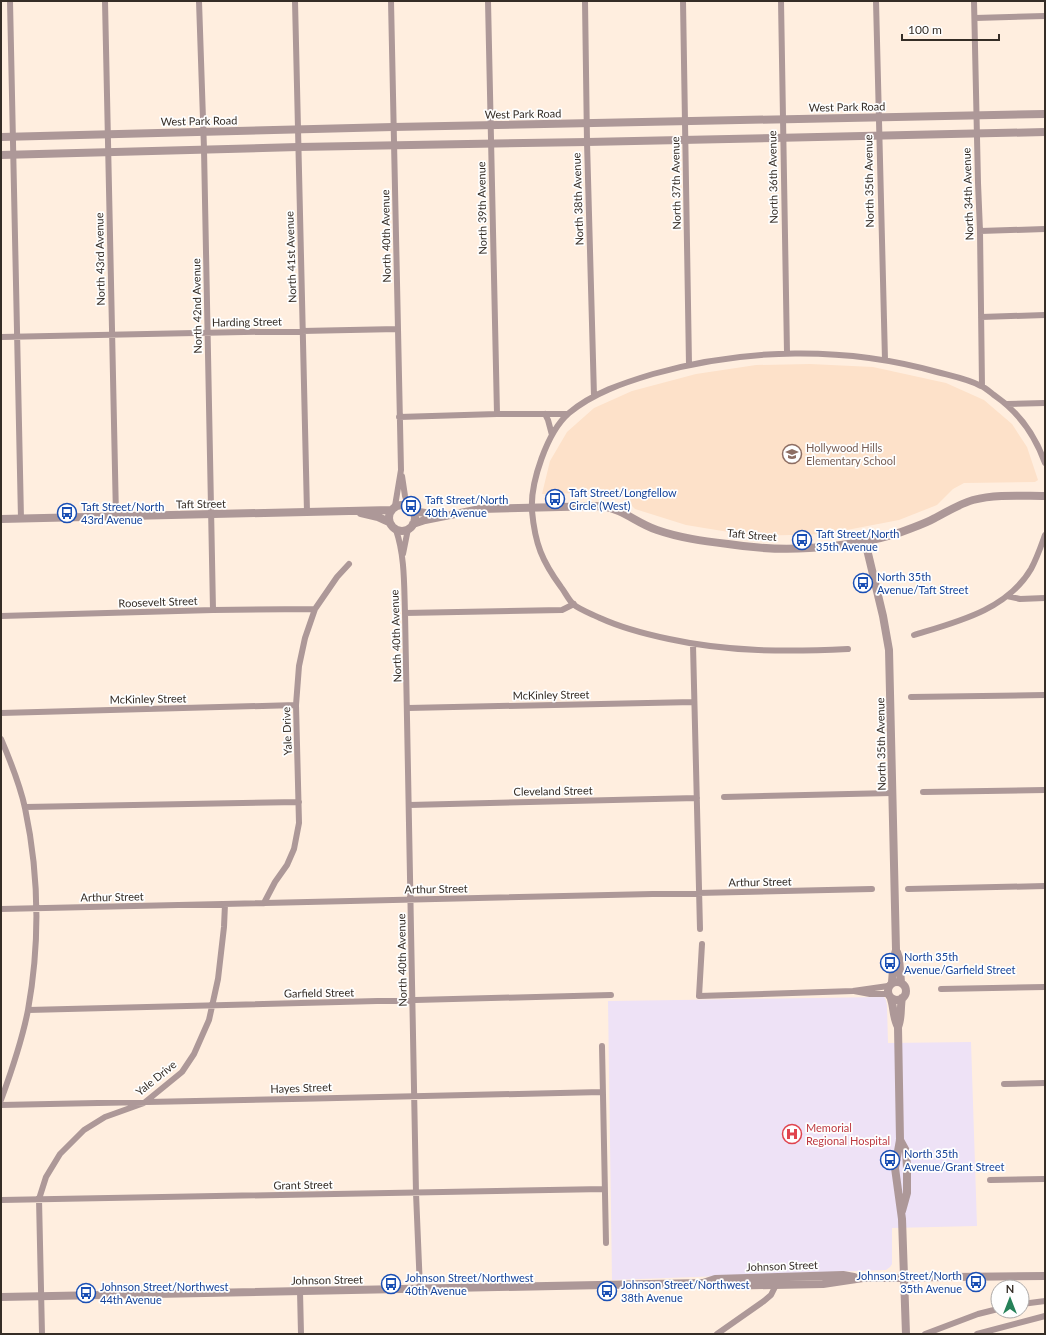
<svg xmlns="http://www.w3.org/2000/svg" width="1046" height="1335" font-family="Lato,sans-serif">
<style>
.built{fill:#fde1c9}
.medical{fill:#eee2f6}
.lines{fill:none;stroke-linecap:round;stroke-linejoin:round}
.minor{stroke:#ad9898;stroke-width:6}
.tertiary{stroke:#ad9898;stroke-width:8}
.labels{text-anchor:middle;stroke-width:3.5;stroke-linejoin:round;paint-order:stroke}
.street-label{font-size:11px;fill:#352d26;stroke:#fefefe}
.education-label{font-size:11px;fill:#785e54;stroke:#fefefe;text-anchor:start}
.transit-label{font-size:11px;fill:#164399;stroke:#fefefe;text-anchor:start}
.health-label{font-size:11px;fill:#be3a42;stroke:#fefefe;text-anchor:start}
</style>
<rect width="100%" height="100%" fill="#ffeedf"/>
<path class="built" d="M 810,364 L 873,367 L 946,383 L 984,400 L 1012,424 L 1027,447 L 1038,480 L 1035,482 L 964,483 L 953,489 L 937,505 L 899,520 L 826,534 L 753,536 L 686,525 L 635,509 L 618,492 L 542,494 L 550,461 L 567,432 L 594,408 L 632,391 L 696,374 L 756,365 Z"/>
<path class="medical" d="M 884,997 L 886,1000 L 887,1006 L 888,1043 L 971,1042 L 977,1226 L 892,1228 L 892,1264 L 890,1267 L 886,1270 L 612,1280 L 608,1001 Z"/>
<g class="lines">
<path class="minor" d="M 10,1 L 21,519
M 105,1 L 116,517
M 199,1 L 204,149 L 213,610
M 295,1 L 307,512
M 391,1 L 401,470 L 395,506
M 488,1 L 497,414
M 585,1 L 587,142 L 594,396
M 683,1 L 689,365
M 781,1 L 787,353
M 876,1 L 885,360
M 974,1 L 978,183 L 980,231 L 982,386
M 975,18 L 1045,16
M 980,231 L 1045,229
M 981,317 L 1045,315
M 1,337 L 398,329
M 1007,404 L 1045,403
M 545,414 L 548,420 L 552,435
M 399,417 L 497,414 L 567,414
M 402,476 L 405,496 L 408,506
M 396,530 C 405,556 404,586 405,613 L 416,1193 L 420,1289
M 403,554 L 408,529
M 1007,596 L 1020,599 L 1045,598
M 405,613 L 562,610 L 574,604
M 1,616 L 213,610 L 315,609
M 914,635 C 957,622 1007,610 1031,569 C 1037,558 1041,546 1045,535
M 693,645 L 700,929
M 848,649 C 788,652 728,652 669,639 C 645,634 622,628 600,618 C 592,614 580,610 573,604 C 568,599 565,592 561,587 C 542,561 535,544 532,511 C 530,483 547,432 569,413 C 593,393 623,383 653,374 C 745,348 845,346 937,372 C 952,376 968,379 981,386 C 986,388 990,392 994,395 C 1019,412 1035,435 1045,463
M 911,697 L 1045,695
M 408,708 L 694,702
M 1,713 L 296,705
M 1,739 C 10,760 20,785 25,808 C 39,874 40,943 28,1010 C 22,1041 12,1070 1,1100
M 923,792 L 1045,790
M 724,797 L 892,793
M 409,805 L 697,798
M 25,807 L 299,802
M 908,889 L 1045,886
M 264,903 L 275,882 L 287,865 L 294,849 L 299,823 L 296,705 L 299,666 L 305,638 L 315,609 L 337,577 L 349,564
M 1,909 L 872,889
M 702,944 L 699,996 L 853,991 L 888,986
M 941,989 L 1045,987
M 854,991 L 870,994 L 888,994
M 28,1010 L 611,995
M 602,1046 L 606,1243
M 1004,1084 L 1045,1083
M 1,1105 C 201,1102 402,1096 602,1092
M 990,1180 L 1045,1179
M 1,1200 L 604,1189
M 300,1291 L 301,1334
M 1022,1304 L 1045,1301
M 42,1334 L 39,1199 L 46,1177 L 60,1154 L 84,1130 L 105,1117 L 144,1103 L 182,1072 L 194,1054 L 209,1020 L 218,979 L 224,927 L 225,904
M 717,1334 L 764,1301 L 771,1295 L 776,1285
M 925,1334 L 978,1314 L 998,1309
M 977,1334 L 1045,1316"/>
<path class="tertiary" d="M 1,137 L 393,127 L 1045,114
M 1,155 L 298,147 L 587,142 L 1045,132
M389 518a13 13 0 1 1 26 0a13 13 0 1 1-26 0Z
M 413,511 L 425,513 L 444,513
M 361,513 L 378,517 L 389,522
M 1,519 L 391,510
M 413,524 L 425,520 L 480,509 L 602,506 C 625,510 636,523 657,530 C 680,538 703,541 728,544 C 754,548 782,550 809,548 C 843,546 880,541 912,528 C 920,525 928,522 935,518 C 947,512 959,504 973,500 C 996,494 1021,496 1045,496
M 865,541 L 883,616 L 889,650 L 896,950 L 894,957 L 892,982
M 897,952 L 899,958 L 901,982
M888 991a9 9 0 1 1 18 0a9 9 0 1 1-18 0Z
M 902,998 C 900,1008 902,1018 898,1027 L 900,1140 L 895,1168 L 902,1219 L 906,1334
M 891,999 C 894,1008 893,1018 898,1027
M 900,1140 L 906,1151 L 907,1168 L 907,1193 L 902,1211
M 703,1283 L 715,1279 L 843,1275 L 854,1277
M 1,1297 L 702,1283 L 715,1286 L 823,1284 L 863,1278 L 1045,1276"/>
</g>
<defs>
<symbol id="school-ring" viewBox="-11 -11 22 22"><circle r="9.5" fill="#fefefe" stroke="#8d6e63" stroke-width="1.5"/><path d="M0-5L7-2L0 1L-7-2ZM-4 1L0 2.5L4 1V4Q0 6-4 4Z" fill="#8d6e63"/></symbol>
<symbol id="bus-ring" viewBox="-11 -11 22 22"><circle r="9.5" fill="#fefefe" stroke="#1a4fb4" stroke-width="1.5"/><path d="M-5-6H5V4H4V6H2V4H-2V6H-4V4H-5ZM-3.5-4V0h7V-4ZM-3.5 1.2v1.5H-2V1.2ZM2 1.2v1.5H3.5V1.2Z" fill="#1a4fb4"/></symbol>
<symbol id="hospital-ring" viewBox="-11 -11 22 22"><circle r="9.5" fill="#fefefe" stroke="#e0444e" stroke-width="1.5"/><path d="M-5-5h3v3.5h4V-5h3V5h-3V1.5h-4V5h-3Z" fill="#e0444e"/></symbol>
</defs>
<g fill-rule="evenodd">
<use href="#school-ring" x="781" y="443" width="22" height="22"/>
<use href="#bus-ring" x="544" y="488" width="22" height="22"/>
<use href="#bus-ring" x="400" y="495" width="22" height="22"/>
<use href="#bus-ring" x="56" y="502" width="22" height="22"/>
<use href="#bus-ring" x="791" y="529" width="22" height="22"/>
<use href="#bus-ring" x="852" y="572" width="22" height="22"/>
<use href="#bus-ring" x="879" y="952" width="22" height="22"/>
<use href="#hospital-ring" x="781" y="1123" width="22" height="22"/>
<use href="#bus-ring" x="879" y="1149" width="22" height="22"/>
<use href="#bus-ring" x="965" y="1271" width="22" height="22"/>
<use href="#bus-ring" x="380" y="1273" width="22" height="22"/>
<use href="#bus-ring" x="596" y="1280" width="22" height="22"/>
<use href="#bus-ring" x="75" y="1282" width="22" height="22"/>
</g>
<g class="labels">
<g class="street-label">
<text transform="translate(847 107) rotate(-1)" y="4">West Park Road</text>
<text transform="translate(523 114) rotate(-1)" y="4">West Park Road</text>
<text transform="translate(199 121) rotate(-1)" y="4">West Park Road</text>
<text transform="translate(773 177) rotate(-91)" y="4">North 36th Avenue</text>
<text transform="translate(869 181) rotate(-91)" y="4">North 35th Avenue</text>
<text transform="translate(676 183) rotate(-91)" y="4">North 37th Avenue</text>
<text transform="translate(968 194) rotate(-92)" y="4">North 34th Avenue</text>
<text transform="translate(578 199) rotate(-92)" y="4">North 38th Avenue</text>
<text transform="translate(482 208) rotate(-91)" y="4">North 39th Avenue</text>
<text transform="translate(386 236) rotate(-91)" y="4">North 40th Avenue</text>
<text transform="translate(291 257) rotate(-92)" y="4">North 41st Avenue</text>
<text transform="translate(100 259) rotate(-91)" y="4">North 43rd Avenue</text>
<text transform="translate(197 306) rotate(-91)" y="4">North 42nd Avenue</text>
<text transform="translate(247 322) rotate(-1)" y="4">Harding Street</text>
<text transform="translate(201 504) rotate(-1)" y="4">Taft Street</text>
<text transform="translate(752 535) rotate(5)" y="4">Taft Street</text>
<text transform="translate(158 602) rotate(-2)" y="4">Roosevelt Street</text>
<text transform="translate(396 636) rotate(-92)" y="4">North 40th Avenue</text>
<text transform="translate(551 695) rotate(-1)" y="4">McKinley Street</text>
<text transform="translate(148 699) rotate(-1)" y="4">McKinley Street</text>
<text transform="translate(287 731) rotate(-92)" y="4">Yale Drive</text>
<text transform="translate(881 744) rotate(-91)" y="4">North 35th Avenue</text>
<text transform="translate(553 791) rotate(-1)" y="4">Cleveland Street</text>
<text transform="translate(760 882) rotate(-1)" y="4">Arthur Street</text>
<text transform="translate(436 889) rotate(-1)" y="4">Arthur Street</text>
<text transform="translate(112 897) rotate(-1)" y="4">Arthur Street</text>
<text transform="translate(402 960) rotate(-91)" y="4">North 40th Avenue</text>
<text transform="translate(319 993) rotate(-1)" y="4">Garfield Street</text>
<text transform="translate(156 1078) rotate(-39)" y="4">Yale Drive</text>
<text transform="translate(301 1088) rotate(-2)" y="4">Hayes Street</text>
<text transform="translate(303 1185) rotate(-1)" y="4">Grant Street</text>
<text transform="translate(782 1266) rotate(-2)" y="4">Johnson Street</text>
<text transform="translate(327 1280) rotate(-1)" y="4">Johnson Street</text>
</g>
<g class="education-label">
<text x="806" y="452">Hollywood Hills<tspan x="806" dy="13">Elementary School</tspan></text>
</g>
<g class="transit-label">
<text x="569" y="497">Taft Street/Longfellow<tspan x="569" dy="13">Circle (West)</tspan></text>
<text x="425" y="504">Taft Street/North<tspan x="425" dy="13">40th Avenue</tspan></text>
<text x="81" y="511">Taft Street/North<tspan x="81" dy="13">43rd Avenue</tspan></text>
<text x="816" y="538">Taft Street/North<tspan x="816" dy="13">35th Avenue</tspan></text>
<text x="877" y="581">North 35th<tspan x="877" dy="13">Avenue/Taft Street</tspan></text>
<text x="904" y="961">North 35th<tspan x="904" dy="13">Avenue/Garfield Street</tspan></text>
<text x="904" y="1158">North 35th<tspan x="904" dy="13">Avenue/Grant Street</tspan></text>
<text x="962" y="1280" text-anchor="end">Johnson Street/North<tspan x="962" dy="13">35th Avenue</tspan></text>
<text x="405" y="1282">Johnson Street/Northwest<tspan x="405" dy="13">40th Avenue</tspan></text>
<text x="621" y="1289">Johnson Street/Northwest<tspan x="621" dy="13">38th Avenue</tspan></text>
<text x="100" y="1291">Johnson Street/Northwest<tspan x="100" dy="13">44th Avenue</tspan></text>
</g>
<g class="health-label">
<text x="806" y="1132">Memorial<tspan x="806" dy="13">Regional Hospital</tspan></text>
</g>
</g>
<rect width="1046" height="1335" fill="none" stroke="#352d26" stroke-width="4"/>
<g transform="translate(1010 1299)"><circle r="19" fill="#fefefe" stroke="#aeaaa8"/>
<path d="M0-3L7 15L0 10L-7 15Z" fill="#258158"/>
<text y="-6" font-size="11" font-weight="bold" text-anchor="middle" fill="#352d26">N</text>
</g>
<path d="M902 34v6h97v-6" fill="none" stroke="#352d26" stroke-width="2"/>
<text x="908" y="34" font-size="12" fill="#352d26" stroke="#fefefe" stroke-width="3" paint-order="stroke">100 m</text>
</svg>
